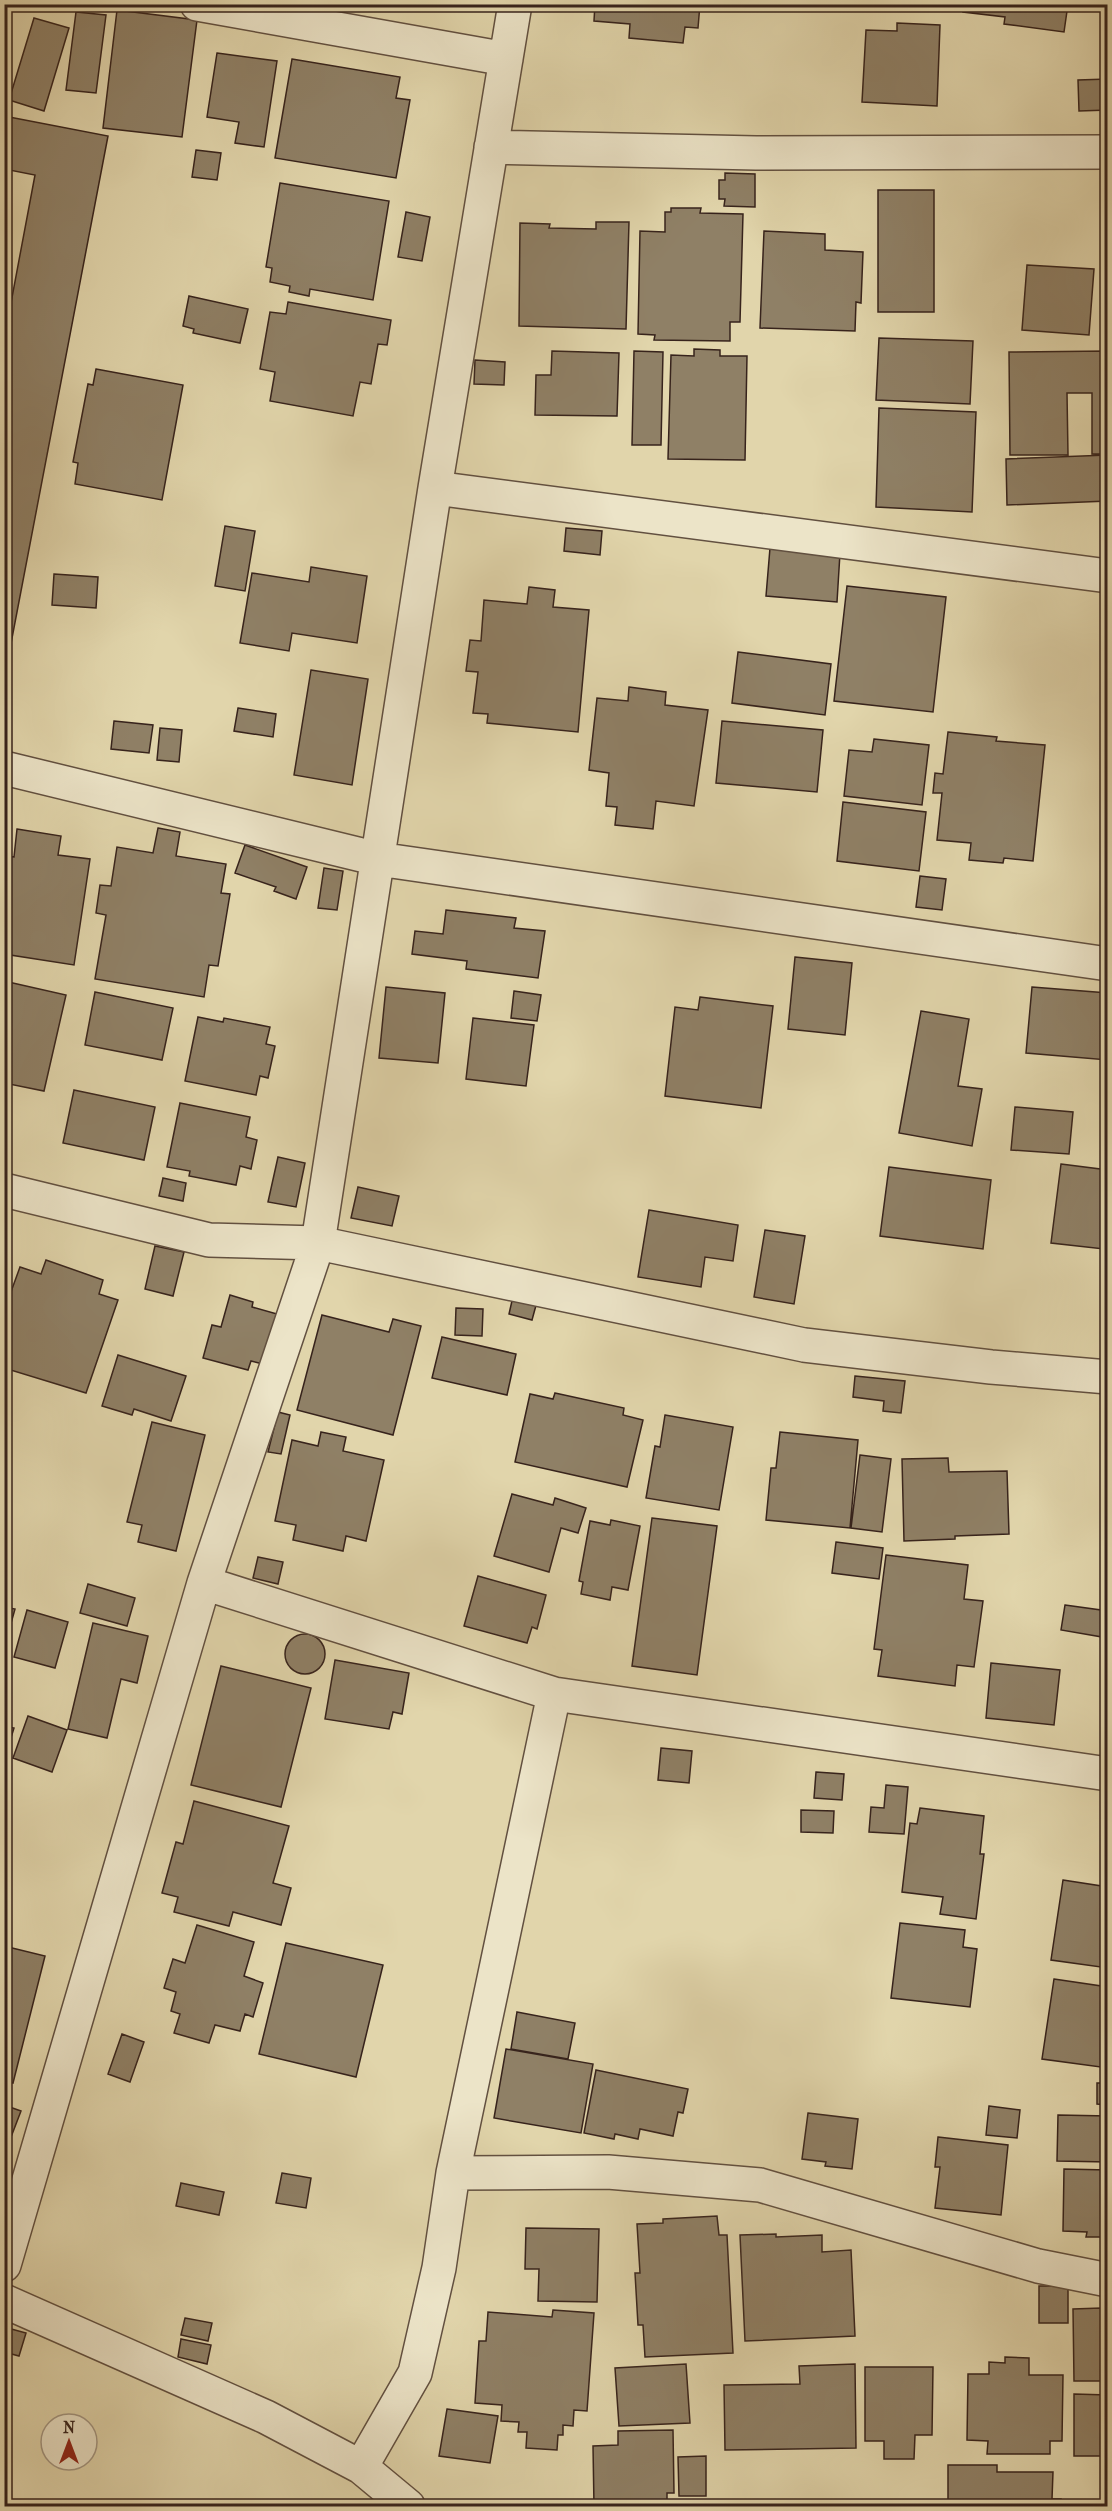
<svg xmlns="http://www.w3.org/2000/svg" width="1112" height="2511" font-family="'IM FELL French Canon',serif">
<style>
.building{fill:#8f8066;stroke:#37231c;stroke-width:1.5}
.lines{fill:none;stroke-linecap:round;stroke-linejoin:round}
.minor-casing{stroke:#625040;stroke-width:36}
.minor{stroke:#ece4c8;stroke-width:33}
</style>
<rect width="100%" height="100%" fill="#e1d5ab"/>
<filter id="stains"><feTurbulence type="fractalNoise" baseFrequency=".00333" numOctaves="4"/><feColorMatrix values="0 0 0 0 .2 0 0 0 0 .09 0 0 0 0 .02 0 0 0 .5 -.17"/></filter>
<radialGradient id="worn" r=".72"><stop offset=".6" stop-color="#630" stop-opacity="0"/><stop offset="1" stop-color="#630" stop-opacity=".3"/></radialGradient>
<path class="building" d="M 595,4 L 700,4 L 698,28 L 685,27 L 683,43 L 629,38 L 630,24 L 594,21 Z
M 964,4 L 1068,4 L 1064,32 L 1004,24 L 1005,17 L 963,12 Z
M 117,10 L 197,20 L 182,137 L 103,128 Z
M 76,12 L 106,15 L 96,93 L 66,90 Z
M 34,18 L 69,28 L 44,111 L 9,100 Z
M 897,23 L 940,25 L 937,106 L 862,102 L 866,30 L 897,31 Z
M 217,53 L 277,61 L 264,147 L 235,143 L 239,122 L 207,117 Z
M 292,59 L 400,77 L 396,98 L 410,100 L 396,178 L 275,158 Z
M 1108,79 L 1108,110 L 1079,111 L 1078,80 Z
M 4,116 L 108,136 L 4,680 L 4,340 L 35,175 L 4,169 Z
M 196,150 L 221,153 L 217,180 L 192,177 Z
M 725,173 L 755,174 L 755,207 L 724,206 L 725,199 L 719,199 L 719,180 L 725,180 Z
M 280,183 L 389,201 L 373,300 L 310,289 L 309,296 L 289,292 L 290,286 L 270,282 L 272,268 L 266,267 Z
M 878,190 L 934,190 L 934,312 L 878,312 Z
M 671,208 L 701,208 L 700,213 L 743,214 L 740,322 L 730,322 L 730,341 L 654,340 L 655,335 L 638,334 L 640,231 L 665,232 L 665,212 L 671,212 Z
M 406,212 L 430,217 L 422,261 L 398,257 Z
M 596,222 L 629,222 L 626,329 L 519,326 L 520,223 L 550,224 L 549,228 L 596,229 Z
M 764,231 L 825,234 L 825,250 L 863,252 L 861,303 L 856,302 L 855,331 L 760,328 Z
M 1027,265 L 1094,269 L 1089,335 L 1022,330 Z
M 189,296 L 248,309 L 240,343 L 193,333 L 194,329 L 183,326 Z
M 288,302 L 391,320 L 387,345 L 378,344 L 371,384 L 360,382 L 353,416 L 270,401 L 275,372 L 260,369 L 270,312 L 286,314 Z
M 879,338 L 973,341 L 970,404 L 876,400 Z
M 694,349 L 720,350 L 720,356 L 747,356 L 745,460 L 668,459 L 671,355 L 694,356 Z
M 552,351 L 619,353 L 617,416 L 535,415 L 536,375 L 551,375 Z
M 634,351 L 663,352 L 661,445 L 632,445 Z
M 1108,351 L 1108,454 L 1092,454 L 1092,393 L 1067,393 L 1068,455 L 1010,455 L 1009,352 Z
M 475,360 L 505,362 L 504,385 L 474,384 Z
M 96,369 L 183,385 L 162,500 L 75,484 L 78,463 L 73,462 L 88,384 L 93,385 Z
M 879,408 L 976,412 L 972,512 L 876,507 Z
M 1108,455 L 1108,501 L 1007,505 L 1006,459 Z
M 225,526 L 255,531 L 245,591 L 215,586 Z
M 566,528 L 602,531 L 600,555 L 564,551 Z
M 770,548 L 840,553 L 837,602 L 766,596 Z
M 311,567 L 367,576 L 357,643 L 292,633 L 289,651 L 240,643 L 252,573 L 309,582 Z
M 54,574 L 98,577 L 96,608 L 52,605 Z
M 847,586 L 946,597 L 933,712 L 834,701 Z
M 529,587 L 555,590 L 553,607 L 589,610 L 578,732 L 487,723 L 488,714 L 473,713 L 478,672 L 466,671 L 470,640 L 481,641 L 484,600 L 527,604 Z
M 738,652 L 831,664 L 825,715 L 732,703 Z
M 311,670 L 368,679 L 352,785 L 294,775 Z
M 629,687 L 666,692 L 665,705 L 708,710 L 694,806 L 656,801 L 653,829 L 615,825 L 617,807 L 606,806 L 609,773 L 589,770 L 597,698 L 628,701 Z
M 238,708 L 276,714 L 273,737 L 234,731 Z
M 114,721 L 153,725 L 149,753 L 111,749 Z
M 722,721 L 823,730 L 817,792 L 716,783 Z
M 160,728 L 182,730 L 179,762 L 157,760 Z
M 948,732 L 997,737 L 996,741 L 1045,745 L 1033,861 L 1004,858 L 1003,863 L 969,860 L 971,843 L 937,840 L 942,793 L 933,793 L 935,773 L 943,774 Z
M 874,739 L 929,745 L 922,805 L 844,796 L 849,750 L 872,752 Z
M 843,802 L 926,812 L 919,871 L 837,861 Z
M 158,828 L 180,832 L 176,856 L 226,864 L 221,893 L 230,894 L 218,966 L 209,965 L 204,997 L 95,979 L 106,915 L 96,913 L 100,885 L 111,886 L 117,847 L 153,853 Z
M 17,829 L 61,836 L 58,855 L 90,859 L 74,965 L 4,954 L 4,856 L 14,857 Z
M 245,845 L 307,867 L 296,899 L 274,891 L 276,887 L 235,873 Z
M 324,868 L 343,871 L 337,910 L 318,908 Z
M 920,876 L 946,879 L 942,910 L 916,907 Z
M 446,910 L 516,918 L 514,928 L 545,931 L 538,978 L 466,969 L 467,961 L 412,954 L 415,931 L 443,934 Z
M 795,957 L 852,963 L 845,1035 L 788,1029 Z
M 4,981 L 66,995 L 44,1091 L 4,1083 Z
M 386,987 L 445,993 L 438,1063 L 379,1058 Z
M 1032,987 L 1108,993 L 1108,1060 L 1026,1053 Z
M 514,991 L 541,995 L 537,1021 L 511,1018 Z
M 95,992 L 173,1008 L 162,1060 L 85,1045 Z
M 700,997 L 773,1006 L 761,1108 L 665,1096 L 675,1007 L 698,1010 Z
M 921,1011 L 969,1019 L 958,1086 L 982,1089 L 972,1146 L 899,1133 Z
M 198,1017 L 223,1022 L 224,1018 L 270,1027 L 266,1044 L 275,1046 L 268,1078 L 260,1076 L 256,1095 L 185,1081 Z
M 473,1018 L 534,1025 L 526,1086 L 466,1079 Z
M 74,1090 L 155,1107 L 144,1160 L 63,1143 Z
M 180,1103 L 250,1117 L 246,1137 L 257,1140 L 251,1169 L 240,1166 L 236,1185 L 189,1176 L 190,1171 L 167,1167 Z
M 1015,1107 L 1073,1112 L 1069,1154 L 1011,1150 Z
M 278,1157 L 305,1163 L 296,1207 L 268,1202 Z
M 1061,1164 L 1108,1170 L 1108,1218 L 1104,1249 L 1051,1243 Z
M 889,1167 L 991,1180 L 983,1249 L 880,1236 Z
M 163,1178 L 186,1183 L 183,1201 L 159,1196 Z
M 358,1187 L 399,1196 L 392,1226 L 351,1218 Z
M 649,1210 L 738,1225 L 733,1261 L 705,1257 L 701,1287 L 638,1277 Z
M 765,1230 L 805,1236 L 794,1304 L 754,1297 Z
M 155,1246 L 184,1252 L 173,1296 L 145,1289 Z
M 46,1260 L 103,1280 L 99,1294 L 118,1300 L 86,1393 L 4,1368 L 4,1311 L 20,1267 L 41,1274 Z
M 514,1292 L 538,1298 L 532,1320 L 509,1314 Z
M 230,1295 L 253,1302 L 252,1307 L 277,1314 L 263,1364 L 251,1361 L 248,1370 L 203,1358 L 212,1325 L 221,1327 Z
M 456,1308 L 483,1309 L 482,1336 L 455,1335 Z
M 322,1315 L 389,1332 L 393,1319 L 421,1326 L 393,1435 L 297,1410 Z
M 442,1337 L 516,1354 L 507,1395 L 432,1378 Z
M 118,1355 L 186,1376 L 171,1421 L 134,1409 L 132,1415 L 102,1406 Z
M 855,1376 L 905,1381 L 901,1413 L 883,1411 L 884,1401 L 853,1397 Z
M 555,1393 L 624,1408 L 623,1415 L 643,1420 L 627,1487 L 515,1462 L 530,1394 L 553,1399 Z
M 278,1412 L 290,1415 L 281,1454 L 268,1452 Z
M 665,1415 L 733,1427 L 719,1510 L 646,1498 L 655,1446 L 660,1447 Z
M 152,1422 L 205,1435 L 176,1551 L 138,1542 L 142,1525 L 127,1522 Z
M 321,1432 L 346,1437 L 343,1451 L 384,1460 L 366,1541 L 346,1536 L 343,1551 L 293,1540 L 296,1525 L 275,1521 L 292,1440 L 318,1446 Z
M 780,1432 L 858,1440 L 850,1528 L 766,1520 L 771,1468 L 776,1468 Z
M 860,1455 L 891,1459 L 882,1532 L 851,1528 Z
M 948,1458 L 949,1472 L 1007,1471 L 1009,1534 L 955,1536 L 955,1539 L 904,1541 L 902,1459 Z
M 512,1494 L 553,1505 L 555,1498 L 586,1508 L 578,1533 L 561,1528 L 549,1572 L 494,1556 Z
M 652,1518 L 717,1526 L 697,1675 L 632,1666 Z
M 611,1520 L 640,1526 L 628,1590 L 612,1587 L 610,1600 L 581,1594 L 583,1582 L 579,1581 L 590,1521 L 610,1525 Z
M 836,1542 L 883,1548 L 879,1579 L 832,1573 Z
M 886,1555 L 968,1565 L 964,1599 L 983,1601 L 974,1667 L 957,1665 L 955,1686 L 878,1676 L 882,1650 L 874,1649 Z
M 258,1557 L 283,1562 L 278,1584 L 253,1578 Z
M 478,1576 L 546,1595 L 537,1629 L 532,1627 L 527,1643 L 464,1626 Z
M 88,1584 L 135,1598 L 127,1626 L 80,1613 Z
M 1065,1605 L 1108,1611 L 1108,1638 L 1061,1630 Z
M 4,1607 L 15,1609 L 4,1648 Z
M 27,1610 L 68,1622 L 55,1668 L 14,1657 Z
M 93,1623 L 148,1636 L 137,1683 L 121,1679 L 107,1738 L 68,1729 Z
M285 1654a20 20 0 1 1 40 0a20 20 0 1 1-40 0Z
M 335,1660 L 409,1673 L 402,1714 L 393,1712 L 389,1729 L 325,1719 Z
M 991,1663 L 1060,1670 L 1054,1725 L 986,1718 Z
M 221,1666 L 311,1688 L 281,1807 L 191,1785 Z
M 28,1716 L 67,1730 L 52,1772 L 13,1758 Z
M 4,1726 L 14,1728 L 4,1760 Z
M 661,1748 L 692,1751 L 689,1783 L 658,1780 Z
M 816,1772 L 844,1774 L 842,1800 L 814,1798 Z
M 886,1785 L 908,1787 L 904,1834 L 869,1832 L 871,1807 L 884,1808 Z
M 194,1801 L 289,1826 L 273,1883 L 291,1888 L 281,1925 L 233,1912 L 229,1926 L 174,1912 L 178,1897 L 162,1893 L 176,1842 L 183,1844 Z
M 920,1808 L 984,1816 L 980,1854 L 984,1854 L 976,1919 L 940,1914 L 943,1897 L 902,1892 L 910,1823 L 917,1824 Z
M 801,1810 L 834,1811 L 833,1833 L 801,1832 Z
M 1063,1880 L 1108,1887 L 1108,1968 L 1051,1960 Z
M 900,1923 L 965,1930 L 963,1947 L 977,1949 L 970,2007 L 891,1998 Z
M 197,1925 L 254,1942 L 244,1976 L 263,1983 L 253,2017 L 245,2014 L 240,2031 L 215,2025 L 209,2043 L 174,2033 L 180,2014 L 171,2011 L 176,1992 L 164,1988 L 173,1959 L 185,1963 Z
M 286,1943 L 383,1965 L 356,2077 L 259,2054 Z
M 4,1946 L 45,1956 L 13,2083 L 4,2081 Z
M 1054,1979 L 1108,1987 L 1108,2068 L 1042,2059 Z
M 517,2012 L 575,2023 L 568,2059 L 511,2049 Z
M 122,2034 L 144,2042 L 130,2082 L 108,2074 Z
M 506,2049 L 593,2064 L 581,2133 L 494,2118 Z
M 596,2070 L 688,2089 L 683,2113 L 678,2112 L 673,2136 L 640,2129 L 638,2139 L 615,2134 L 614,2139 L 584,2133 Z
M 1097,2083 L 1108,2083 L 1108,2105 L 1097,2104 Z
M 4,2105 L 21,2111 L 11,2137 L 4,2135 Z
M 989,2106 L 1020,2110 L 1017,2138 L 986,2135 Z
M 808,2113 L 858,2119 L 852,2169 L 825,2166 L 826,2162 L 802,2159 Z
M 1058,2115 L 1108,2116 L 1108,2162 L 1057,2161 Z
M 938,2137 L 1008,2145 L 1001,2215 L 935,2208 L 940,2167 L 935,2167 Z
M 1064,2169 L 1108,2170 L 1108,2237 L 1086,2237 L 1087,2232 L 1063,2231 Z
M 282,2173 L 311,2178 L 306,2208 L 276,2203 Z
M 181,2183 L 224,2192 L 219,2215 L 176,2206 Z
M 717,2216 L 719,2235 L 727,2235 L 733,2353 L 645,2357 L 643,2325 L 638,2325 L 635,2273 L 640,2273 L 637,2224 L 663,2223 L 663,2219 Z
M 526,2228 L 599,2229 L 597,2302 L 538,2301 L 539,2269 L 525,2269 Z
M 776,2234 L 776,2237 L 822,2235 L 822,2252 L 851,2250 L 855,2336 L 745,2341 L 740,2235 Z
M 1039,2286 L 1068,2286 L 1068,2323 L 1039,2323 Z
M 1101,2308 L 1101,2349 L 1108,2349 L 1108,2381 L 1074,2381 L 1073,2309 Z
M 553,2310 L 594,2313 L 587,2411 L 574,2410 L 573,2426 L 563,2425 L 563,2435 L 558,2435 L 557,2450 L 526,2448 L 527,2432 L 518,2432 L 519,2422 L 501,2421 L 502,2405 L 475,2403 L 479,2341 L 486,2341 L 488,2312 L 552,2317 Z
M 185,2318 L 212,2323 L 208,2341 L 181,2335 Z
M 4,2327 L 26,2333 L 19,2356 L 4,2352 Z
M 181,2339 L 211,2345 L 207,2364 L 178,2357 Z
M 1005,2357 L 1029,2358 L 1029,2375 L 1063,2375 L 1062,2441 L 1050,2441 L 1050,2454 L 987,2454 L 988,2441 L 967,2440 L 968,2374 L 989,2374 L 989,2362 L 1005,2363 Z
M 686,2364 L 690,2423 L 619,2426 L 615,2368 Z
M 855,2364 L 856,2448 L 725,2450 L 724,2385 L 800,2384 L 799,2366 Z
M 865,2367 L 933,2367 L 932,2435 L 915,2435 L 914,2459 L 884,2459 L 884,2441 L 865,2441 Z
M 1074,2394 L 1108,2395 L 1108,2456 L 1074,2456 Z
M 447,2409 L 498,2416 L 490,2463 L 439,2456 Z
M 673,2430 L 674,2493 L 667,2493 L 667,2506 L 594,2506 L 593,2446 L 618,2445 L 618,2431 Z
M 706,2456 L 706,2496 L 679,2496 L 678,2457 Z
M 948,2465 L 997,2465 L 997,2472 L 1053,2472 L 1052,2499 L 1061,2499 L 1061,2506 L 948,2506 Z"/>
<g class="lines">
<defs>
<path id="minor" d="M 197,4 L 506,59
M 491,147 L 756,153 L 1108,152
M 435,488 L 1108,576
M 4,768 L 378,859 L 1108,964
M 4,1190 L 209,1240 L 318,1243 L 804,1345 L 991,1367 L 1108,1377
M 204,1583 L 554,1694 L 1108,1774
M 453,2173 L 608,2172 L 760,2185 L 1038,2266 L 1108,2280
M 4,2265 L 204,1583 L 318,1243 L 435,488 L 515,4
M 4,2301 L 266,2417 L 361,2467 L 408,2506
M 361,2467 L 415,2373 L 439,2268 L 453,2173 L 554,1694"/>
</defs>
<use href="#minor" class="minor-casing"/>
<use href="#minor" class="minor"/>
</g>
<rect width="1112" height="2511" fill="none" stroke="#e1d5ab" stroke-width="24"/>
<rect x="6" y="6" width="1100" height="2499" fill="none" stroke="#37231c" stroke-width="3"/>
<rect x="12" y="12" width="1088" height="2487" fill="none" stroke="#37231c" stroke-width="1.5"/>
<g transform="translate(69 2442)"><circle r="28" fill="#ece4c8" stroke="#a49783" stroke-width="1.5"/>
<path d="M0-4.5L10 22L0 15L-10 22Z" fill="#8f2418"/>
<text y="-9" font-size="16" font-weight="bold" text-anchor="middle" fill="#37231c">N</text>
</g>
<rect width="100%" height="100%" filter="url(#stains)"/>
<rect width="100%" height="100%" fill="url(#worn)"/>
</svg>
